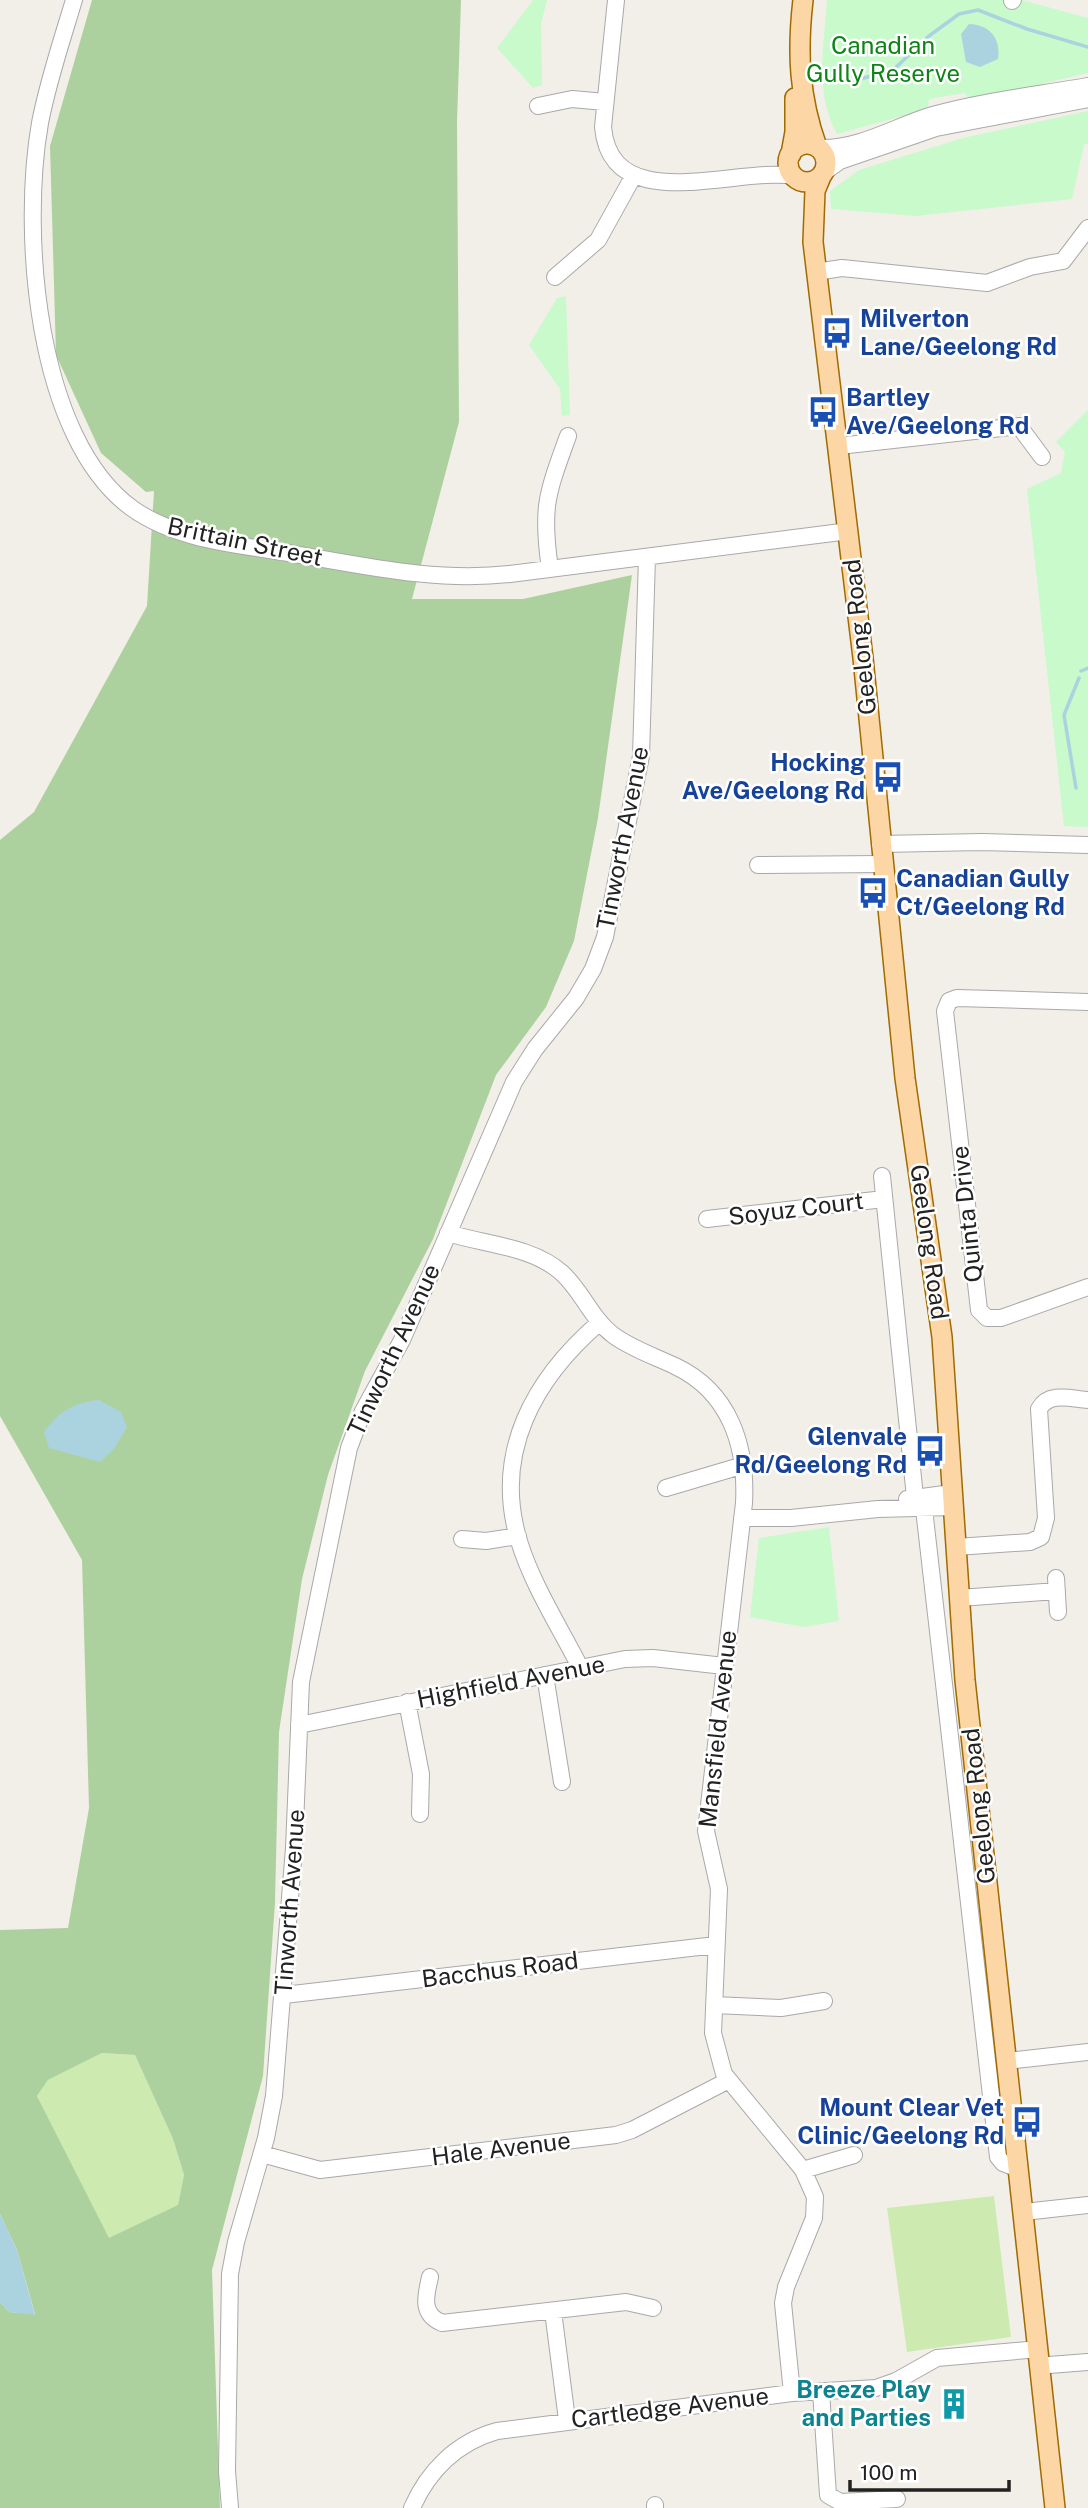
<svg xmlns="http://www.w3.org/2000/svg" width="1088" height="2508" font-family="'Public Sans',sans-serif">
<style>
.grass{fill:#cdebb0}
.forest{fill:#add19e;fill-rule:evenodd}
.park{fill:#c8facc}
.water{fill:#aad3df}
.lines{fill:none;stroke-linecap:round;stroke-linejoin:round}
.stream{stroke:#aad3df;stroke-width:3.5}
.minor-casing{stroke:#a9a9a9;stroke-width:18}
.major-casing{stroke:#a06b00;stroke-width:22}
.minor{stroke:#fff;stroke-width:16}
.major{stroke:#fcd6a4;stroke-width:19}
.labels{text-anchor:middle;stroke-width:5;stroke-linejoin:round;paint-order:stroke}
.park-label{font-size:24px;fill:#0c8416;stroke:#fff}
.transit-label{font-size:24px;font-weight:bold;fill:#164399;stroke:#fff;text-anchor:start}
.street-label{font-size:24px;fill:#222;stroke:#fff}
.culture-label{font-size:24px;font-weight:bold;fill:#0d838f;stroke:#fff;text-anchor:end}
</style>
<rect width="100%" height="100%" fill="#f2efe9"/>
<path class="grass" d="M 102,2053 L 135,2055 L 173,2139 L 184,2175 L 178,2206 L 109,2239 L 37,2096 L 48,2080 Z
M 994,2196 L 1011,2337 L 907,2352 L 887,2208 Z"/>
<path class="forest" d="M 92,0 L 461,0 L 457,122 L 459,422 L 412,599 L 523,599 L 632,575 L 598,818 L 574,941 L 546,1007 L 496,1075 L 433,1239 L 365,1371 L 328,1475 L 302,1579 L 279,1732 L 275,1902 L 263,2076 L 212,2270 L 220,2508 L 0,2508 L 0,2302 L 9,2312 L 35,2314 L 17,2250 L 0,2214 L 0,1930 L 68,1928 L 89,1808 L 82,1560 L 0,1416 L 0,840 L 34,812 L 147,606 L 154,491 L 146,492 L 101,453 L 56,355 L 50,146 ZM 102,2053 L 135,2055 L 173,2139 L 184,2175 L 178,2205 L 109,2238 L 37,2096 L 48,2080 Z"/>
<path class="park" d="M 533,0 L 547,0 L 541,24 L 542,85 L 533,88 L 497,48 Z
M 827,0 L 1022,0 L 1088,18 L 1088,73 L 970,101 L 965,93 L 929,99 L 928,109 L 837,134 C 814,92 824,47 827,0 Z
M 1088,111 L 1088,143 L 1084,145 L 1072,199 L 916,216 L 831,209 L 830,191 L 859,170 L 963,138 Z
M 566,296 L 570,415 L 562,416 L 560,389 L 529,345 L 557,298 Z
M 1088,410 L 1088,827 L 1064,826 L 1027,489 L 1061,473 L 1065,452 L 1056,442 Z
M 829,1527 L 839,1621 L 804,1627 L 750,1617 L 759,1538 Z"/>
<path class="water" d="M 969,24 C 990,25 1001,38 998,59 L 980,67 L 966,62 L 961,34 Z
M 99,1400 L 121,1412 L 127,1427 L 114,1449 L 100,1462 L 49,1448 L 44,1432 C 59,1412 74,1402 99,1400 Z
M 0,2214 L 17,2250 L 35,2315 L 9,2312 L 0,2302 Z"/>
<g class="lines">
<path class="stream" d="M 853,81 L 893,70 L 929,36 L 959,14 L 978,10 L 1027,29 L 1088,47
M 1081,671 L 1088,668
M 1076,788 L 1064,715 L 1079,678"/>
<defs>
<path id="minor" d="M 74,0 C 62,40 48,81 40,123 C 21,231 35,439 133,509 C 180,542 245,545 300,555 C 370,567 439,582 510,574 L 849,531
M 616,0 L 603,127 C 611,219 738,166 794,176
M 1012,1 L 1013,0
M 538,106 L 572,99 L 605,102
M 818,148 C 859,150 895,126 933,115 C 983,101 1037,95 1088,86
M 823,173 L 840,161 L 936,128 L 1088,99
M 816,272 L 842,268 L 987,283 L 1030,267 L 1063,261 L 1088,228
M 555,277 L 598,240 L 634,175
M 839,446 L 1019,426 L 1042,457
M 550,569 C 541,507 547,494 568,436
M 880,844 L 982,842 L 1088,845
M 758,865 L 882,864
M 1088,1002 L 957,998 L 949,1001 L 945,1011 L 979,1310 L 987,1318 L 1001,1318 L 1088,1287
M 882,1176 L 915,1497
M 707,1219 L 884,1199
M 448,1233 C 486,1245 532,1246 562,1273 C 582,1291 591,1318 613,1335 C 632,1349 654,1356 675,1366 C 730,1392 747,1446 744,1503 L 706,1831 L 719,1889 L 713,2033 L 724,2074 L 803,2170 L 815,2197 L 814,2218 L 786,2287 L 783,2303 L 792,2393
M 666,1488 L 744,1465
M 907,1499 L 952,1493
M 924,1509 L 998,2157 L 1003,2163 L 1019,2169
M 742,1518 L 791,1518 L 878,1509 L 953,1507
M 462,1539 L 486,1541 L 518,1536
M 956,1547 L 1030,1542 L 1041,1537 L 1046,1518 L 1039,1409 C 1049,1391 1072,1399 1088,1400
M 1056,1578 L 1058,1612
M 959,1598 L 1057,1591
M 580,1667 C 559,1626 532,1584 519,1541 C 492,1452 535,1378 600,1322
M 545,1675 L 562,1782
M 407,1702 L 421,1774 L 420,1814
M 299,1725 L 625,1659 L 653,1658 L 724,1666
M 284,1995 L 716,1945
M 714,2005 L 781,2008 L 824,2001
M 1007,2061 L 1088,2052
M 262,2154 L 320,2170 L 616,2135 L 632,2130 L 729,2080
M 803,2170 L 854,2155
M 1024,2212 L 1088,2205
M 430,2277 C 426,2295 420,2314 442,2323 L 626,2302 L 653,2308
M 553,2311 L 567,2420
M 1049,2365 L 1088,2362
M 821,2391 L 828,2495 L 840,2502 L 897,2499
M 655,2505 L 655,2508
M 230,2508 L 227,2471 L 230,2274 L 236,2242 L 266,2138 L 274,2096 L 294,1848 L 301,1682 L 349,1448 L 363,1411 L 402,1340 L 514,1082 L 535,1049 L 576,998 L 593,969 L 605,937 L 641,756 L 647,557
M 412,2508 C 428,2471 457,2442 497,2431 L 792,2393 L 876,2388 L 896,2381 L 937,2358 L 1039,2349"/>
<path id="major" d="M 803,0 C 797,52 799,97 817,147
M788 163a19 19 0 1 1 38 0a19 19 0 1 1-38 0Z
M 791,154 L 795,132 L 795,98
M 822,174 L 815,191 L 813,242 L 863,658 L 905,1078 L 942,1337 L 965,1680 L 1055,2508"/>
</defs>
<use href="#minor" class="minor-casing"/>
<use href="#major" class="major-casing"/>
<use href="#minor" class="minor"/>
<use href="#major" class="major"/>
</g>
<defs>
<symbol id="bus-bare" viewBox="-9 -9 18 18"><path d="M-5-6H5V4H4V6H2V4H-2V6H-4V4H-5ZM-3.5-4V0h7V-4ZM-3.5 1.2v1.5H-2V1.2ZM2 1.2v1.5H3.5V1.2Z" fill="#1a4fb4" stroke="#fff" stroke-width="2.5" paint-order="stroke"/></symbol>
<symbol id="building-bare" viewBox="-9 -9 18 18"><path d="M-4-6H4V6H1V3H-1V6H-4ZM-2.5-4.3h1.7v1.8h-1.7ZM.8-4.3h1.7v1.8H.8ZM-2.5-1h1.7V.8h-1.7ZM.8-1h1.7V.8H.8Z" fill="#0f9aa8" stroke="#fff" stroke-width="2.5" paint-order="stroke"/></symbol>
</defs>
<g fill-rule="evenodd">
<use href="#bus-bare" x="815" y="311" width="44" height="44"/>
<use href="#bus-bare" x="801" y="390" width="44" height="44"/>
<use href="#bus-bare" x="866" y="755" width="44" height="44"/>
<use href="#bus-bare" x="851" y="871" width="44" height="44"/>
<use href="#bus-bare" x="908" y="1429" width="44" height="44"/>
<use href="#bus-bare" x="1005" y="2100" width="44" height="44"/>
<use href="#building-bare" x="932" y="2382" width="44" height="44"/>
</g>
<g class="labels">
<g class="park-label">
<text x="883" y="54">Canadian<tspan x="883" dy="28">Gully Reserve</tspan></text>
</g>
<g class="transit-label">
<text x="860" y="327">Milverton<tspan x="860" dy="28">Lane/Geelong Rd</tspan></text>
<text x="846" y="406">Bartley<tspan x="846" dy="28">Ave/Geelong Rd</tspan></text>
<text x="865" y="771" text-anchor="end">Hocking<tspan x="865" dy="28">Ave/Geelong Rd</tspan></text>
<text x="896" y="887">Canadian Gully<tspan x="896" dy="28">Ct/Geelong Rd</tspan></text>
<text x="907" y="1445" text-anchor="end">Glenvale<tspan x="907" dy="28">Rd/Geelong Rd</tspan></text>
<text x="1004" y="2116" text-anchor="end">Mount Clear Vet<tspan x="1004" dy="28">Clinic/Geelong Rd</tspan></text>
</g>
<g class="street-label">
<text transform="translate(245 542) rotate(12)" y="8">Brittain Street</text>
<text transform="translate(860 637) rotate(-96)" y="8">Geelong Road</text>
<text transform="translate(623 838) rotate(-79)" y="8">Tinworth Avenue</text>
<text transform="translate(796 1209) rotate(-7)" y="8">Soyuz Court</text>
<text transform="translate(967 1214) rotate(-96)" y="8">Quinta Drive</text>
<text transform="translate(929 1242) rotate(82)" y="8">Geelong Road</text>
<text transform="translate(394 1350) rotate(-65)" y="8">Tinworth Avenue</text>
<text transform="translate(511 1682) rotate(-11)" y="8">Highfield Avenue</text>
<text transform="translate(718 1729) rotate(-84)" y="8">Mansfield Avenue</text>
<text transform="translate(979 1806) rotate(-96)" y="8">Geelong Road</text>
<text transform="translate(290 1902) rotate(-86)" y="8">Tinworth Avenue</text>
<text transform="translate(500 1970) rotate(-7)" y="8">Bacchus Road</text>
<text transform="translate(501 2149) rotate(-7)" y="8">Hale Avenue</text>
<text transform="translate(670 2408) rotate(-7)" y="8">Cartledge Avenue</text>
</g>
<g class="culture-label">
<text x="931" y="2398">Breeze Play<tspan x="931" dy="28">and Parties</tspan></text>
</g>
</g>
<path d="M850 2480v10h159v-10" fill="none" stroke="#222222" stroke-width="3.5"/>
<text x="860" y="2480" font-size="21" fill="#222222" stroke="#ffffff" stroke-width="5" paint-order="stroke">100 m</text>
</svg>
